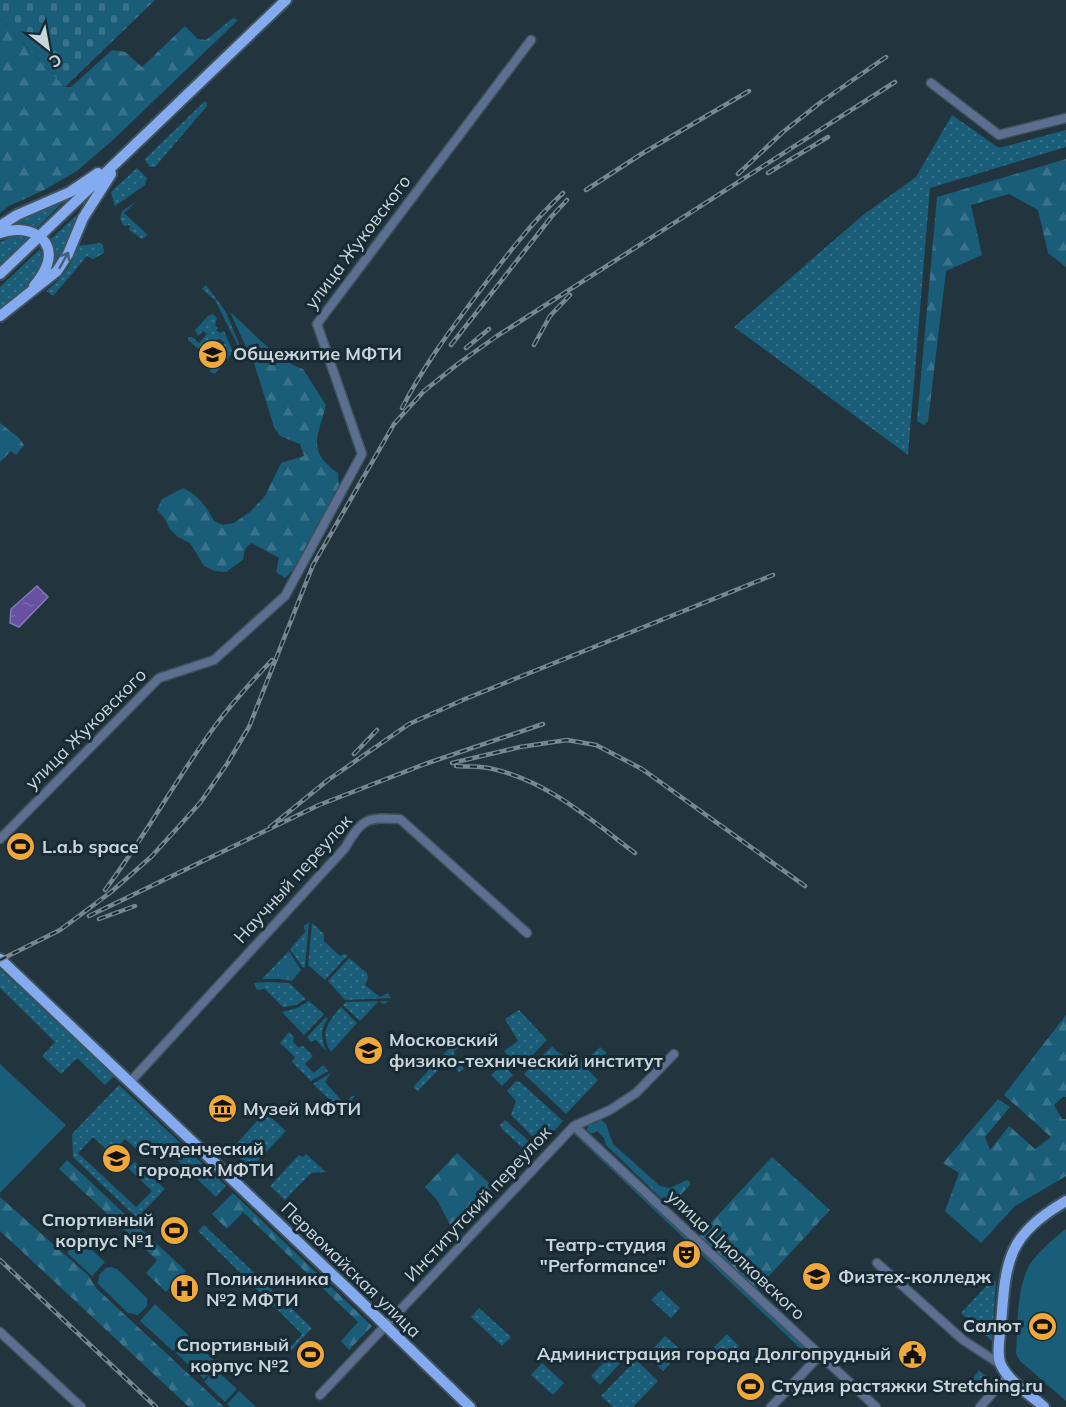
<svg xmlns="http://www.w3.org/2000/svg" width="1066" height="1407" font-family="Mulish,sans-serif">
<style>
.green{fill:url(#green-dots)}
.forest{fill:url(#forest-firs)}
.cemetery{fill:url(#cemetery-stones)}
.pitch{fill:#195d78}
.water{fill:url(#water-ripples);stroke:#8479b4;stroke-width:1.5}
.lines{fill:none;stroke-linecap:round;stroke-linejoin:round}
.minor-casing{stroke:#40525b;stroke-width:11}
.major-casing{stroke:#40525b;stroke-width:14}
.minor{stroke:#5c6f91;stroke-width:8}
.major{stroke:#84abef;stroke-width:10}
.rail-casing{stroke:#798890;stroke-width:4.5}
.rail{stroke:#182b35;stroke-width:2;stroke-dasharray:7;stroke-linecap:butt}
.oneway{stroke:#435e7f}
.labels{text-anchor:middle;stroke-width:6;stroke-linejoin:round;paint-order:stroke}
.street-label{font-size:18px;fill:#cad5db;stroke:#182b35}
.poi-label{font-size:18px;font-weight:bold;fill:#cad5db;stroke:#182b35;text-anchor:start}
</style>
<defs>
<pattern id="green-dots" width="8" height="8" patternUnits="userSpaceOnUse" patternTransform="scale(1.5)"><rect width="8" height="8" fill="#195d78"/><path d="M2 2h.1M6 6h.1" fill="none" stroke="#39738b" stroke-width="1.8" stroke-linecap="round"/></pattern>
<pattern id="forest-firs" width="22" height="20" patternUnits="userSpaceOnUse" patternTransform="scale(1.5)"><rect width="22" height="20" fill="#195d78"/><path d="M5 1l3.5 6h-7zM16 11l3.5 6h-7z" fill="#39738b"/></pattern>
<pattern id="cemetery-stones" width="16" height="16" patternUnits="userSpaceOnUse" patternTransform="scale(1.5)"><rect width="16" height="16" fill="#195d78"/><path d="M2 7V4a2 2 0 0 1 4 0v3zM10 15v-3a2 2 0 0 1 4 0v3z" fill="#39738b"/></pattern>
<pattern id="water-ripples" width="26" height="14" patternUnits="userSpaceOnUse" patternTransform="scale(1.5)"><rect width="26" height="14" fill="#6651a3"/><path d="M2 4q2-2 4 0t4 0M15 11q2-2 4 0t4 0" fill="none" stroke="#7b69af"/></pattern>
</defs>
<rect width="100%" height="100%" fill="#22353f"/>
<path class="green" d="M 205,101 L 207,103 L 207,106 L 155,167 L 150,167 L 145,160 L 148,156 Z
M 952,115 L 999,148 L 1066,130 L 1066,147 L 930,188 L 908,455 L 734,327 L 863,215 L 916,177 Z
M 137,168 L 147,178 L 145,185 L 115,206 L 111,192 Z
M 66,199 L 38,227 L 28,224 L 17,223 L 17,221 Z
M 137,201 L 124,213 L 148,235 L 142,239 L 129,230 L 130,225 L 124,226 L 120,219 L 122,211 Z
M 83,209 L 65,253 L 52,270 L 54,254 L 50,240 Z
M 15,235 L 29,237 L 0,265 L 0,242 Z
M 100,243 L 103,245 L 104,253 L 93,259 L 87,256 L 53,296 L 46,291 C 62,278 72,266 78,246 Z
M 40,249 C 50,274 17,295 0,308 L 0,287 Z
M 206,285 L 226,312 L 239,344 L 238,346 L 215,300 L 202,289 Z
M 213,314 L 217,318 L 215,325 L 218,328 L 216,330 L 220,333 L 224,331 L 233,352 L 215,374 L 210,372 L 209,363 L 225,343 L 219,338 L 204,354 L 188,340 L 188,337 L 192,337 L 199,343 L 207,334 L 203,331 L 198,336 L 195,330 L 208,316 Z
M 309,922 L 305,967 L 303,968 L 290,949 L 305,932 L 304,926 Z
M 312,923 L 324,934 L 324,941 L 340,956 L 344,954 L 348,955 L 325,980 L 308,965 Z
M 289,951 L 301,970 L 292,981 L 280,979 L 262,979 Z
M 349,958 L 367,973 L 368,978 L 365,985 L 380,997 L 388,993 L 391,998 L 345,1000 L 328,981 Z
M 0,969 L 114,1076 L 105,1085 L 77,1058 L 61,1074 L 42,1056 L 55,1042 L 0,988 Z
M 268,982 L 289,983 L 306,999 L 296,1005 L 283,1007 L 265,989 L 257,990 L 254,983 Z
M 309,1001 L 324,1014 L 304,1035 L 282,1012 L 297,1008 Z
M 379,1001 L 360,1021 L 343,1005 L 346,1002 L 389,1001 L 384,1004 Z
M 341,1007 L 357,1023 L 331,1052 C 319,1033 328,1022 341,1007 Z
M 519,1010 L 547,1040 L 524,1064 L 522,1062 L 515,1064 L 504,1051 L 518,1041 L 505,1019 Z
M 326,1017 L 328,1019 C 319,1030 322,1039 326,1051 L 316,1040 L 311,1042 L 307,1037 Z
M 289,1032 L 294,1037 L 293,1042 L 298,1047 L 303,1046 L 313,1056 L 305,1064 L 314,1073 L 323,1065 L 328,1071 L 311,1081 L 292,1062 L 295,1057 L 280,1043 Z
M 461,1036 L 466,1042 L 453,1052 L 464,1069 L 459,1072 C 454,1066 450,1062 442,1066 L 418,1091 L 413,1087 Z
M 552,1046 C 561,1057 570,1059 585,1061 L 600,1047 L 607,1053 L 586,1068 L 598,1080 L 566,1114 L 524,1074 Z
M 503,1065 L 513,1075 L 502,1086 L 491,1075 Z
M 331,1073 L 325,1082 L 342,1101 L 345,1103 L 352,1096 L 355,1096 L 343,1111 L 327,1104 L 330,1100 L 313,1084 Z
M 516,1081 L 520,1082 L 563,1121 L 541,1145 L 511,1115 L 516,1101 L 507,1091 Z
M 119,1085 L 226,1186 L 216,1197 L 158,1142 L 144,1156 L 125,1139 L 111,1154 L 93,1137 L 78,1153 L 136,1207 L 152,1191 L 128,1168 L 135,1162 L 165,1189 L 137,1218 L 73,1157 L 72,1134 Z
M 265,1112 L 286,1131 L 251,1168 L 231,1150 Z
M 505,1120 L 531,1143 L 527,1150 L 525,1150 L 502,1129 L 500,1125 Z
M 306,1154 L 326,1172 L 311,1173 L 285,1200 L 270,1186 L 299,1155 L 303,1157 Z
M 204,1225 L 312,1328 L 288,1354 L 287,1351 L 302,1334 L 198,1231 Z
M 992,1280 L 996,1282 L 992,1341 L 961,1313 Z
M 661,1290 L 680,1308 L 671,1318 L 651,1300 Z
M 479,1308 L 511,1337 L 502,1346 L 471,1317 Z
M 727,1334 L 739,1346 L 726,1359 L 714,1347 Z
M 665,1336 L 682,1351 L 663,1371 L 647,1355 Z
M 613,1353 L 622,1361 L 600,1385 L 591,1376 Z
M 636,1360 L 658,1381 L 633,1407 L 613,1407 L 601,1396 Z
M 542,1363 L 564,1383 L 553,1395 L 531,1375 Z
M 979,1370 L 993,1383 L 985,1392 L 972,1380 Z"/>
<path class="forest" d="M 233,18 L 238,20 L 114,139 L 77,171 L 44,190 L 9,206 L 0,213 L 0,19 L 65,87 L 71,87 L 112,50 L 125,52 L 142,67 L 185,26 L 198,39 L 206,40 Z
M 1066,159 L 1066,267 L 1048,253 L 1038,210 L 1009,194 L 971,205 L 982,255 L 946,271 L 928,421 L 924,425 L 917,421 L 937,197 Z
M 230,312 C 251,330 277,361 303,369 L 326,405 C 318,437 306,451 338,473 L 339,485 L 293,570 L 285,578 L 276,572 L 279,558 L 251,543 L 245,549 L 243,560 L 226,572 L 215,571 L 204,566 L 190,543 L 178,537 L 169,528 L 165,519 L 157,510 L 162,499 L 183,488 C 198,495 207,507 214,521 L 223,525 L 234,523 L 251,511 L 265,496 L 281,463 L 304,456 L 300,444 L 280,436 L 274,427 L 255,366 Z
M 0,423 L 18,437 L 24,445 L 16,455 L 11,451 L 0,462 Z
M 288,958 L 298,967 L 298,972 L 292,979 L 285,979 L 279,976 L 280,963 Z
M 1066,1015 L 1066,1097 L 1063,1097 L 1054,1105 L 1062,1119 L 1066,1119 L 1066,1176 L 1015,1206 L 981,1243 L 945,1211 L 959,1173 L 943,1163 L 998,1099 L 1010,1107 L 985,1137 L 990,1150 L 1009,1126 L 1035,1149 L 1051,1137 L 1004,1095 Z
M 601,1120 L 606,1124 L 613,1144 L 660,1186 L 670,1188 L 687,1180 L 690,1182 L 690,1185 L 681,1194 L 681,1202 L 692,1207 L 695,1220 L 706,1228 L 772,1157 L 830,1210 L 756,1290 L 699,1236 L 701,1234 L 694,1223 L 671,1200 L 663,1200 L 606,1145 L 604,1138 L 597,1131 L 591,1134 L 587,1130 L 588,1125 Z
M 574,1134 L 579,1135 L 806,1346 L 802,1350 Z
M 457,1153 L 491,1185 L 492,1188 L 455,1228 L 449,1223 L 437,1200 L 425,1187 Z
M 67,1160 L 186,1271 L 166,1292 L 146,1273 L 157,1260 L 59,1169 Z
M 233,1193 L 372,1326 L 349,1350 L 341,1341 L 358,1322 L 243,1212 L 227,1229 L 212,1214 Z
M 0,1197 L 88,1275 L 96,1288 L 224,1407 L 189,1407 L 0,1231 Z"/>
<path class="cemetery" d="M 0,0 L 155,0 L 65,87 L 0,19 Z"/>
<path class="pitch" d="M 0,1064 L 66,1125 L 0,1193 Z
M 1066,1229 L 1066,1401 L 1020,1361 L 1016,1354 C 1018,1326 1016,1296 1027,1270 C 1032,1257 1055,1237 1066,1229 Z
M 80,1239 L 105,1262 L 92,1276 L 67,1253 Z
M 111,1267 L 117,1269 L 147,1298 L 147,1306 L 138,1315 L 128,1313 L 98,1284 L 99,1275 L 106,1268 Z
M 155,1304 L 188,1335 L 173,1351 L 140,1321 Z
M 190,1338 L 218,1364 L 204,1379 L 176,1353 Z
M 215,1369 L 237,1389 L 225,1402 L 204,1382 Z
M 239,1391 L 256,1407 L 230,1407 L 227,1404 Z"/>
<path class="water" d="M 37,586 L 48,597 L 19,627 L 10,623 L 11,609 Z"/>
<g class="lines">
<defs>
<path id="minor" d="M 931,83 L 999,135 L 1066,118
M 0,839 L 159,678 L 214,660 L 285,596 L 362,454 L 317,324 L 531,40
M 130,1082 L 345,848 C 362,819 366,817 400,819 L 527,933
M 574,1126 L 876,1407
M 877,1263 L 963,1340 L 1000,1364
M 0,1332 L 81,1407
M 320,1395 L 574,1126 L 610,1110 L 636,1093 L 674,1054
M 771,1407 L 820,1355
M 980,1407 L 1008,1376"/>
<path id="major" d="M 0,226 L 17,215 L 70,192 L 98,173
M 0,233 C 23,224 57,235 47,265 C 44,273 39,280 34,286
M 0,274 L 286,0
M 0,316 L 57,271 L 68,254 L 83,218 L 111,174
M 0,959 L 354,1295 L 470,1407
M 1044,1407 C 1031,1395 1009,1382 1001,1365 C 996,1354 1000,1336 1001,1324 C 1006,1259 1007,1236 1066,1201"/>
</defs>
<use href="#minor" class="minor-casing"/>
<use href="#major" class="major-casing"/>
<use href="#minor" class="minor"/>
<use href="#major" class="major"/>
<defs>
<path id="rail" d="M 768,173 L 828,137
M 738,174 L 783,132 L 821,102 L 886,57
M 586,190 L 643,153 L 749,91
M 451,345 L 552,216 L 567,200
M 534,345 L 550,316 L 570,295
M 466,348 L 489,329
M 402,408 C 423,367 449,332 476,296 C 503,260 530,224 563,193
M 354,754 L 377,730
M 452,763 L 520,747 L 567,740 L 596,745 L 642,769 L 805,886
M 456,766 C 468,767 482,766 493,769 C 549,782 591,820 635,853
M 270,827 L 328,780 L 409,724 L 465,699 L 773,575
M 105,890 C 144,838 176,779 215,726 C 232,703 252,681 272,660
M 89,916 L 319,805 L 425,764 L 543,724
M 99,919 L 135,906
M 0,960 L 60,930 L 111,892 L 151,857 L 200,803 L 227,764 L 249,727 L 313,565 L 394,424 L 424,391 L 459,363 L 497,336 L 895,82
M 0,1260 L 156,1407"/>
</defs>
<use href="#rail" class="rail-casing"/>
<use href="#rail" class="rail"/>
</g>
<defs><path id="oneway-shaft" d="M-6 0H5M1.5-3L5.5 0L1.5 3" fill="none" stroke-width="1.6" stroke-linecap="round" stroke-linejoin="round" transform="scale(1.5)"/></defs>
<use class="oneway" href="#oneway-shaft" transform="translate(64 260) rotate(-61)"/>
<defs>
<symbol id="university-disc" viewBox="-11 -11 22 22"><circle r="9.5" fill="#eea83c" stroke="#182b35"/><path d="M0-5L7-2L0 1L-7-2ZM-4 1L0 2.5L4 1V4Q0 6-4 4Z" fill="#111"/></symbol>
<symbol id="stadium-disc" viewBox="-11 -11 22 22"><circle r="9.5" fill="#eea83c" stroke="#182b35"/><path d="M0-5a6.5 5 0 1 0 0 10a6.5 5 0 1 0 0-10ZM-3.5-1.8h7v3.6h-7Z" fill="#111"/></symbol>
<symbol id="museum-disc" viewBox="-11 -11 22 22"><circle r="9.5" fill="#eea83c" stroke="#182b35"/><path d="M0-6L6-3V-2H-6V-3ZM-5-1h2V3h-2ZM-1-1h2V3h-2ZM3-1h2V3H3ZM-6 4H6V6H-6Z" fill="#111"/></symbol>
<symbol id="theatre-disc" viewBox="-11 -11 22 22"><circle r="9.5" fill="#eea83c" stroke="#182b35"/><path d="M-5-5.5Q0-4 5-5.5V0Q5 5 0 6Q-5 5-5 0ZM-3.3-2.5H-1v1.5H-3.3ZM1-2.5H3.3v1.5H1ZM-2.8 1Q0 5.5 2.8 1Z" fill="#111"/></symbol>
<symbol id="hospital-disc" viewBox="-11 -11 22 22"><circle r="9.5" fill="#eea83c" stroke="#182b35"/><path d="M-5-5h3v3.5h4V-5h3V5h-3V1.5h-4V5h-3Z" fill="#111"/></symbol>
<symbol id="civic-disc" viewBox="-11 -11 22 22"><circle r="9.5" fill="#eea83c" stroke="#182b35"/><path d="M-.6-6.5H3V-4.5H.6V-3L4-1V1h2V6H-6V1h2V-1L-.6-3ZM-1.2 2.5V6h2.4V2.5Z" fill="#111"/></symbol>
</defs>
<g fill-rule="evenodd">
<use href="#university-disc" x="196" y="338" width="33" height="33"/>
<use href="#stadium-disc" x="4" y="830" width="33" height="33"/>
<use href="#university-disc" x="352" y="1034" width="33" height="33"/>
<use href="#museum-disc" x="206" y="1092" width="33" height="33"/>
<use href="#university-disc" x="100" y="1142" width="33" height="33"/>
<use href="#stadium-disc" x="158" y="1214" width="33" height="33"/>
<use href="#theatre-disc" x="670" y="1238" width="33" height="33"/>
<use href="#university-disc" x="800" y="1260" width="33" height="33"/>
<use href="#hospital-disc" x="168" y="1272" width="33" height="33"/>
<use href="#stadium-disc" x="1026" y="1310" width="33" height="33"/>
<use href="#civic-disc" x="896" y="1338" width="33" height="33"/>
<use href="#stadium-disc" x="294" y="1338" width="33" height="33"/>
<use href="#stadium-disc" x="734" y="1370" width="33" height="33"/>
</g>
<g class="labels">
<g class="street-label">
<text transform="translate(358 242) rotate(-53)" y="6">улица Жуковского</text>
<text transform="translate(86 729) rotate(-45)" y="6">улица Жуковского</text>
<text transform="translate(293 879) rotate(-48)" y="6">Научный переулок</text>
<text transform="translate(478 1204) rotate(-47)" y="6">Институтский переулок</text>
<text transform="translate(736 1255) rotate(43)" y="6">улица Циолковского</text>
<text transform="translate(351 1270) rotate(44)" y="6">Первомайская улица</text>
</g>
<g class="poi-label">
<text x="233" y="360">Общежитие МФТИ</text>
<text x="42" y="853">L.a.b space</text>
<text x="389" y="1046">Московский<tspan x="389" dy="21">физико-технический институт</tspan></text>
<text x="243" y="1115">Музей МФТИ</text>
<text x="138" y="1155">Студенческий<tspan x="138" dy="21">городок МФТИ</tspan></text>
<text x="154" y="1226" text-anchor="end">Спортивный<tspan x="154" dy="21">корпус №1</tspan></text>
<text x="666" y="1251" text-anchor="end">Театр-студия<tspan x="666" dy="21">"Performance"</tspan></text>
<text x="838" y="1283">Физтех-колледж</text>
<text x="206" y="1285">Поликлиника<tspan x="206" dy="21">№2 МФТИ</tspan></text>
<text x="1021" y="1332" text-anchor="end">Салют</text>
<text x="289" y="1351" text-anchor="end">Спортивный<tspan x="289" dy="21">корпус №2</tspan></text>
<text x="891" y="1360" text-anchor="end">Администрация города Долгопрудный</text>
<text x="771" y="1392">Студия растяжки Stretching.ru</text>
</g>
</g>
<g transform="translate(48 48) rotate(149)" stroke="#182b35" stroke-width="4.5" paint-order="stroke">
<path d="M0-4.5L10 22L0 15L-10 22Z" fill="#cad5db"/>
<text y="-9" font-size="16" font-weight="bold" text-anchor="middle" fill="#cad5db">С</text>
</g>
</svg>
